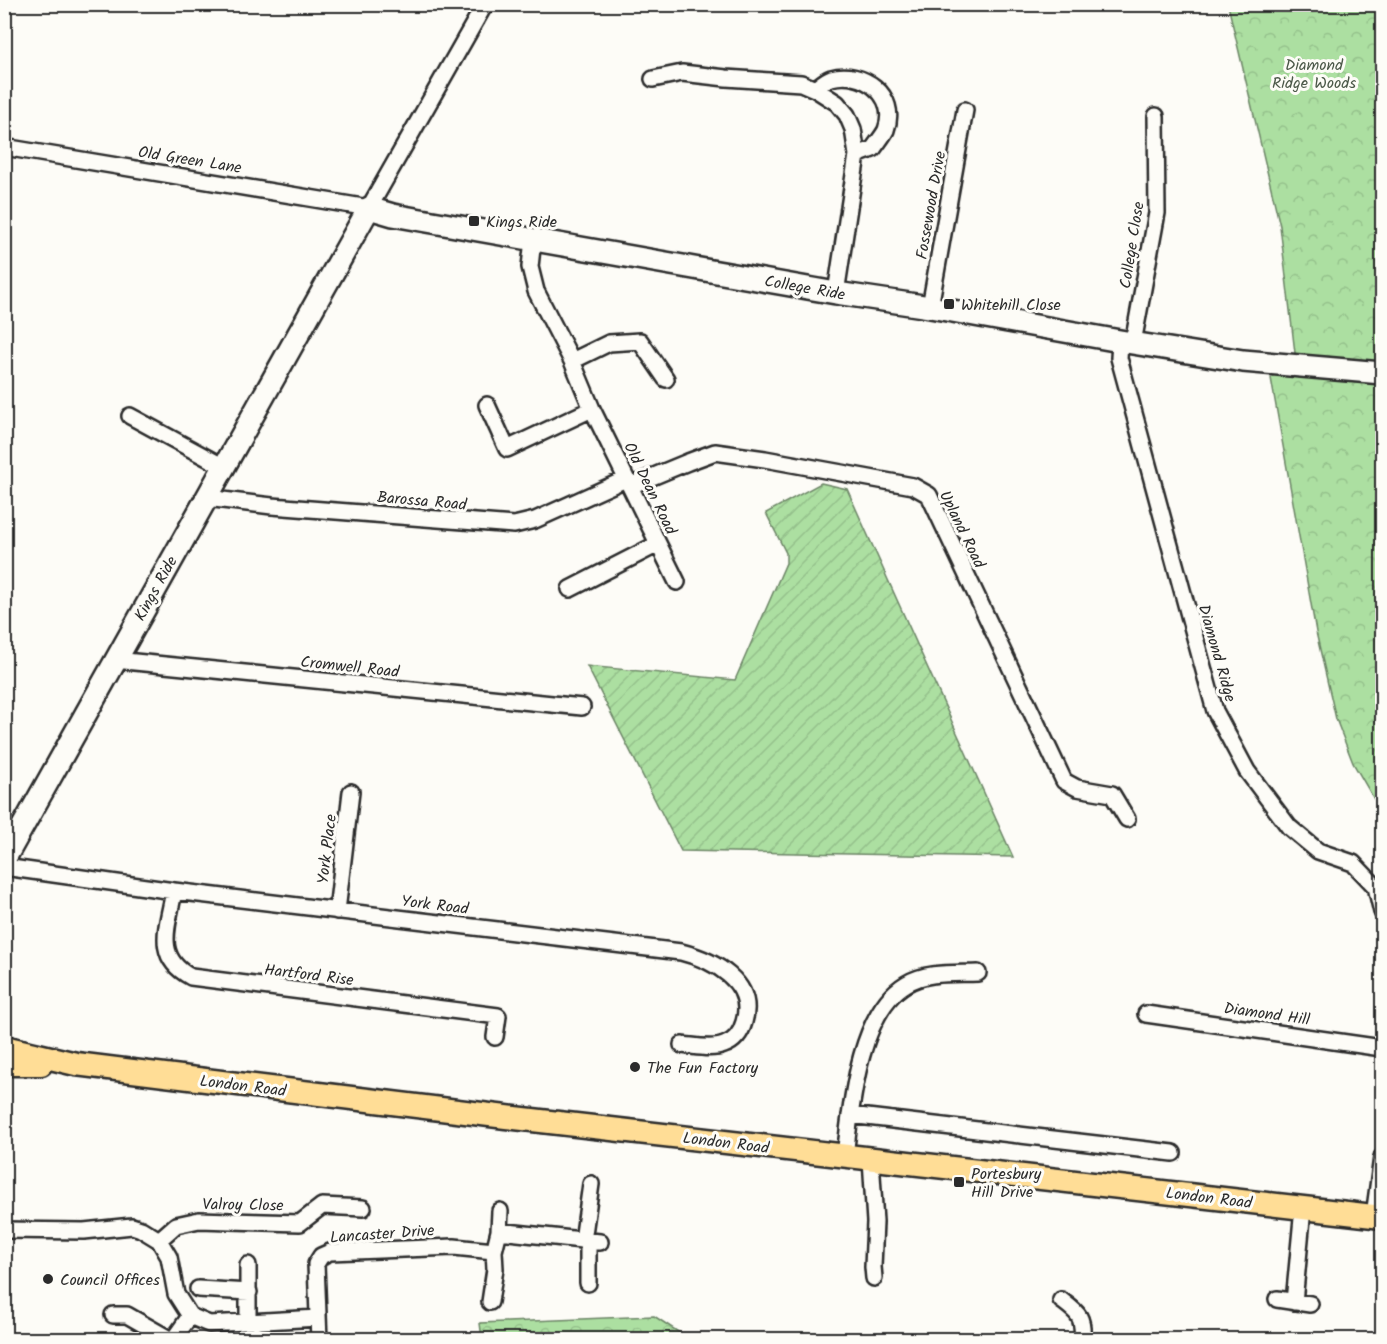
<svg xmlns="http://www.w3.org/2000/svg" width="1387" height="1344" font-family="Kalam,sans-serif">
<style>
.forest{fill:url(#forest-crowns);stroke:#6c8566;stroke-width:1.5}
.garden{fill:url(#garden-furrows);stroke:#6c8566;stroke-width:1.5}
.lines{fill:none;stroke-linecap:round;stroke-linejoin:round}
.street-casing{stroke:#2b2b2b;stroke-width:20}
.secondary-casing{stroke:#2b2b2b;stroke-width:26}
.primary-casing{stroke:#2b2b2b;stroke-width:27}
.street{stroke:#fdfcf7;stroke-width:15}
.secondary{stroke:#fdfcf7;stroke-width:21}
.primary{stroke:#ffdd96;stroke-width:22}
.poi-dot{fill:#2b2b2b;stroke:#fdfcf7;stroke-width:2}
.labels{text-anchor:middle;stroke-width:6;stroke-linejoin:round;paint-order:stroke}
.park-label{font-size:16px;fill:#4b5848;stroke:#fdfcf7}
.street-label{font-size:16px;fill:#2b2b2b;stroke:#fdfcf7}
.poi-label{font-size:16px;fill:#2b2b2b;stroke:#fdfcf7;text-anchor:start}
</style>
<defs>
<pattern id="forest-crowns" width="20" height="18" patternUnits="userSpaceOnUse" patternTransform="scale(1.5)"><rect width="20" height="18" fill="#acdfa1"/><path d="M2 6a3 3 0 1 1 6 0M12 15a3 3 0 1 1 6 0" fill="none" stroke="#94c08b"/></pattern>
<pattern id="garden-furrows" width="10" height="10" patternUnits="userSpaceOnUse" patternTransform="scale(1.5)"><rect width="10" height="10" fill="#acdfa1"/><path d="M-1 1l2-2M0 10L10 0M9 11l2-2" fill="none" stroke="#94c08b"/></pattern>
</defs>
<rect width="100%" height="100%" fill="#fdfcf7"/>
<filter id="ink" filterUnits="userSpaceOnUse"><feTurbulence type="fractalNoise" baseFrequency=".0167" numOctaves="2"/><feDisplacementMap in="SourceGraphic" scale="12" xChannelSelector="R" yChannelSelector="G"/><feConvolveMatrix kernelMatrix="1 2 1 2 8 2 1 2 1" color-interpolation-filters="sRGB"/></filter>
<g filter="url(#ink)">
<path class="forest" d="M 1228,5 L 1382,5 L 1382,813 L 1353,763 L 1336,719 L 1316,632 L 1271,378 L 1295,353 L 1280,226 Z
M 654,1316 L 689,1339 L 482,1339 L 480,1323 Z"/>
<path class="garden" d="M 821,483 L 847,489 L 1013,857 L 681,851 L 587,666 L 735,680 L 786,563 L 786,553 L 766,513 Z"/>
<g class="lines">
<defs>
<path id="street" d="M 653,79 L 682,73 L 726,78 L 801,83 L 815,89 L 837,103 L 847,115 L 853,129 L 857,155 L 836,293
M 815,89 C 820,85 825,80 831,78 C 862,69 899,95 886,130 C 883,136 877,143 873,149 L 857,155
M 4,147 L 369,208 L 485,4
M 533,239 L 530,267 L 536,291 L 572,361 L 592,409 L 677,582
M 930,307 L 965,110
M 1120,341 L 1119,358 L 1215,711 L 1247,771 L 1289,827 L 1318,851 L 1353,863 L 1376,887 L 1382,912
M 1133,343 L 1157,213 L 1156,116
M 572,361 L 609,343 L 640,341 L 666,379
M 487,405 L 507,449 L 592,409
M 130,416 L 224,467
M 630,486 L 688,462 L 715,452 L 765,459 L 913,486 L 929,495 L 1064,781 L 1077,788 L 1112,794 L 1127,819
M 206,498 L 272,506 L 514,525 L 535,520 L 626,479
M 570,589 L 658,544
M 115,660 L 582,707
M 4,867 L 174,891 L 681,952 C 713,960 756,982 744,1022 C 741,1033 734,1042 724,1045 C 712,1050 695,1046 682,1045
M 174,891 C 168,926 153,957 191,977 L 498,1016 L 495,1037
M 337,911 L 351,792
M 1146,1014 L 1382,1048
M 850,1115 L 1173,1153
M 845,1156 C 851,1106 859,1012 906,984 C 927,971 954,974 978,973
M 871,1159 L 875,1222 L 873,1267 L 874,1278
M 1374,1216 L 1382,1157
M 4,1230 L 84,1231 L 132,1226 L 141,1229 L 159,1240 L 169,1257 L 176,1294 L 190,1316 L 209,1324 L 318,1318
M 499,1231 L 600,1242
M 159,1240 L 176,1225 L 199,1220 L 300,1223 L 322,1206 L 363,1208
M 583,1241 L 591,1184
M 248,1265 L 248,1322
M 588,1283 L 588,1242
M 198,1289 L 249,1292
M 1277,1299 L 1310,1304
M 1061,1300 C 1078,1313 1084,1316 1082,1340
M 490,1302 L 495,1269 L 494,1251 L 499,1231 L 500,1211
M 1294,1302 L 1303,1208
M 113,1315 L 127,1315 L 171,1340
M 173,1340 L 190,1316
M 319,1340 L 316,1264 L 321,1256 L 330,1252 L 454,1247 L 494,1251"/>
<path id="secondary" d="M 4,860 L 369,208 L 393,215 L 836,293 L 930,307 L 1120,341 L 1243,361 L 1382,373"/>
<path id="primary" d="M 4,1047 L 76,1064 L 506,1117 L 1382,1217
M 4,1064 L 41,1064"/>
</defs>
<use href="#street" class="street-casing"/>
<use href="#secondary" class="secondary-casing"/>
<use href="#primary" class="primary-casing"/>
<use href="#street" class="street"/>
<use href="#secondary" class="secondary"/>
<use href="#primary" class="primary"/>
</g>
</g>
<g class="poi-dot">
<rect x="468" y="215" width="12" height="12" rx="3"/>
<rect x="943" y="298" width="12" height="12" rx="3"/>
<circle cx="635" cy="1067" r="6"/>
<rect x="953" y="1176" width="12" height="12" rx="3"/>
<circle cx="48" cy="1279" r="6"/>
</g>
<g class="labels">
<g class="park-label">
<text x="1314" y="70">Diamond<tspan x="1314" dy="18">Ridge Woods</tspan></text>
</g>
<g class="street-label">
<text transform="translate(190 159) rotate(9)" y="6">Old Green Lane</text>
<text transform="translate(930 205) rotate(-80)" y="6">Fossewood Drive</text>
<text transform="translate(1131 245) rotate(-81)" y="6">College Close</text>
<text transform="translate(805 287) rotate(10)" y="6">College Ride</text>
<text transform="translate(651 488) rotate(64)" y="6">Old Dean Road</text>
<text transform="translate(422 500) rotate(5)" y="6">Barossa Road</text>
<text transform="translate(963 529) rotate(64)" y="6">Upland Road</text>
<text transform="translate(155 588) rotate(-61)" y="6">Kings Ride</text>
<text transform="translate(1218 653) rotate(74)" y="6">Diamond Ridge</text>
<text transform="translate(350 666) rotate(6)" y="6">Cromwell Road</text>
<text transform="translate(326 849) rotate(-83)" y="6">York Place</text>
<text transform="translate(435 904) rotate(7)" y="6">York Road</text>
<text transform="translate(309 974) rotate(7)" y="6">Hartford Rise</text>
<text transform="translate(1267 1013) rotate(8)" y="6">Diamond Hill</text>
<text transform="translate(243 1085) rotate(7)" y="6">London Road</text>
<text transform="translate(726 1142) rotate(7)" y="6">London Road</text>
<text transform="translate(1209 1197) rotate(7)" y="6">London Road</text>
<text transform="translate(243 1204) rotate(1)" y="6">Valroy Close</text>
<text transform="translate(382 1233) rotate(-4)" y="6">Lancaster Drive</text>
</g>
<g class="poi-label">
<text x="486" y="227">Kings Ride</text>
<text x="961" y="310">Whitehill Close</text>
<text x="647" y="1073">The Fun Factory</text>
<text x="971" y="1179">Portesbury<tspan x="971" dy="18">Hill Drive</tspan></text>
<text x="60" y="1285">Council Offices</text>
</g>
</g>
<rect width="1387" height="1344" fill="none" stroke="#fdfcf7" stroke-width="24"/>
<rect x="12" y="12" width="1363" height="1320" fill="none" stroke="#2b2b2b" stroke-width="2" filter="url(#ink)"/>
</svg>
